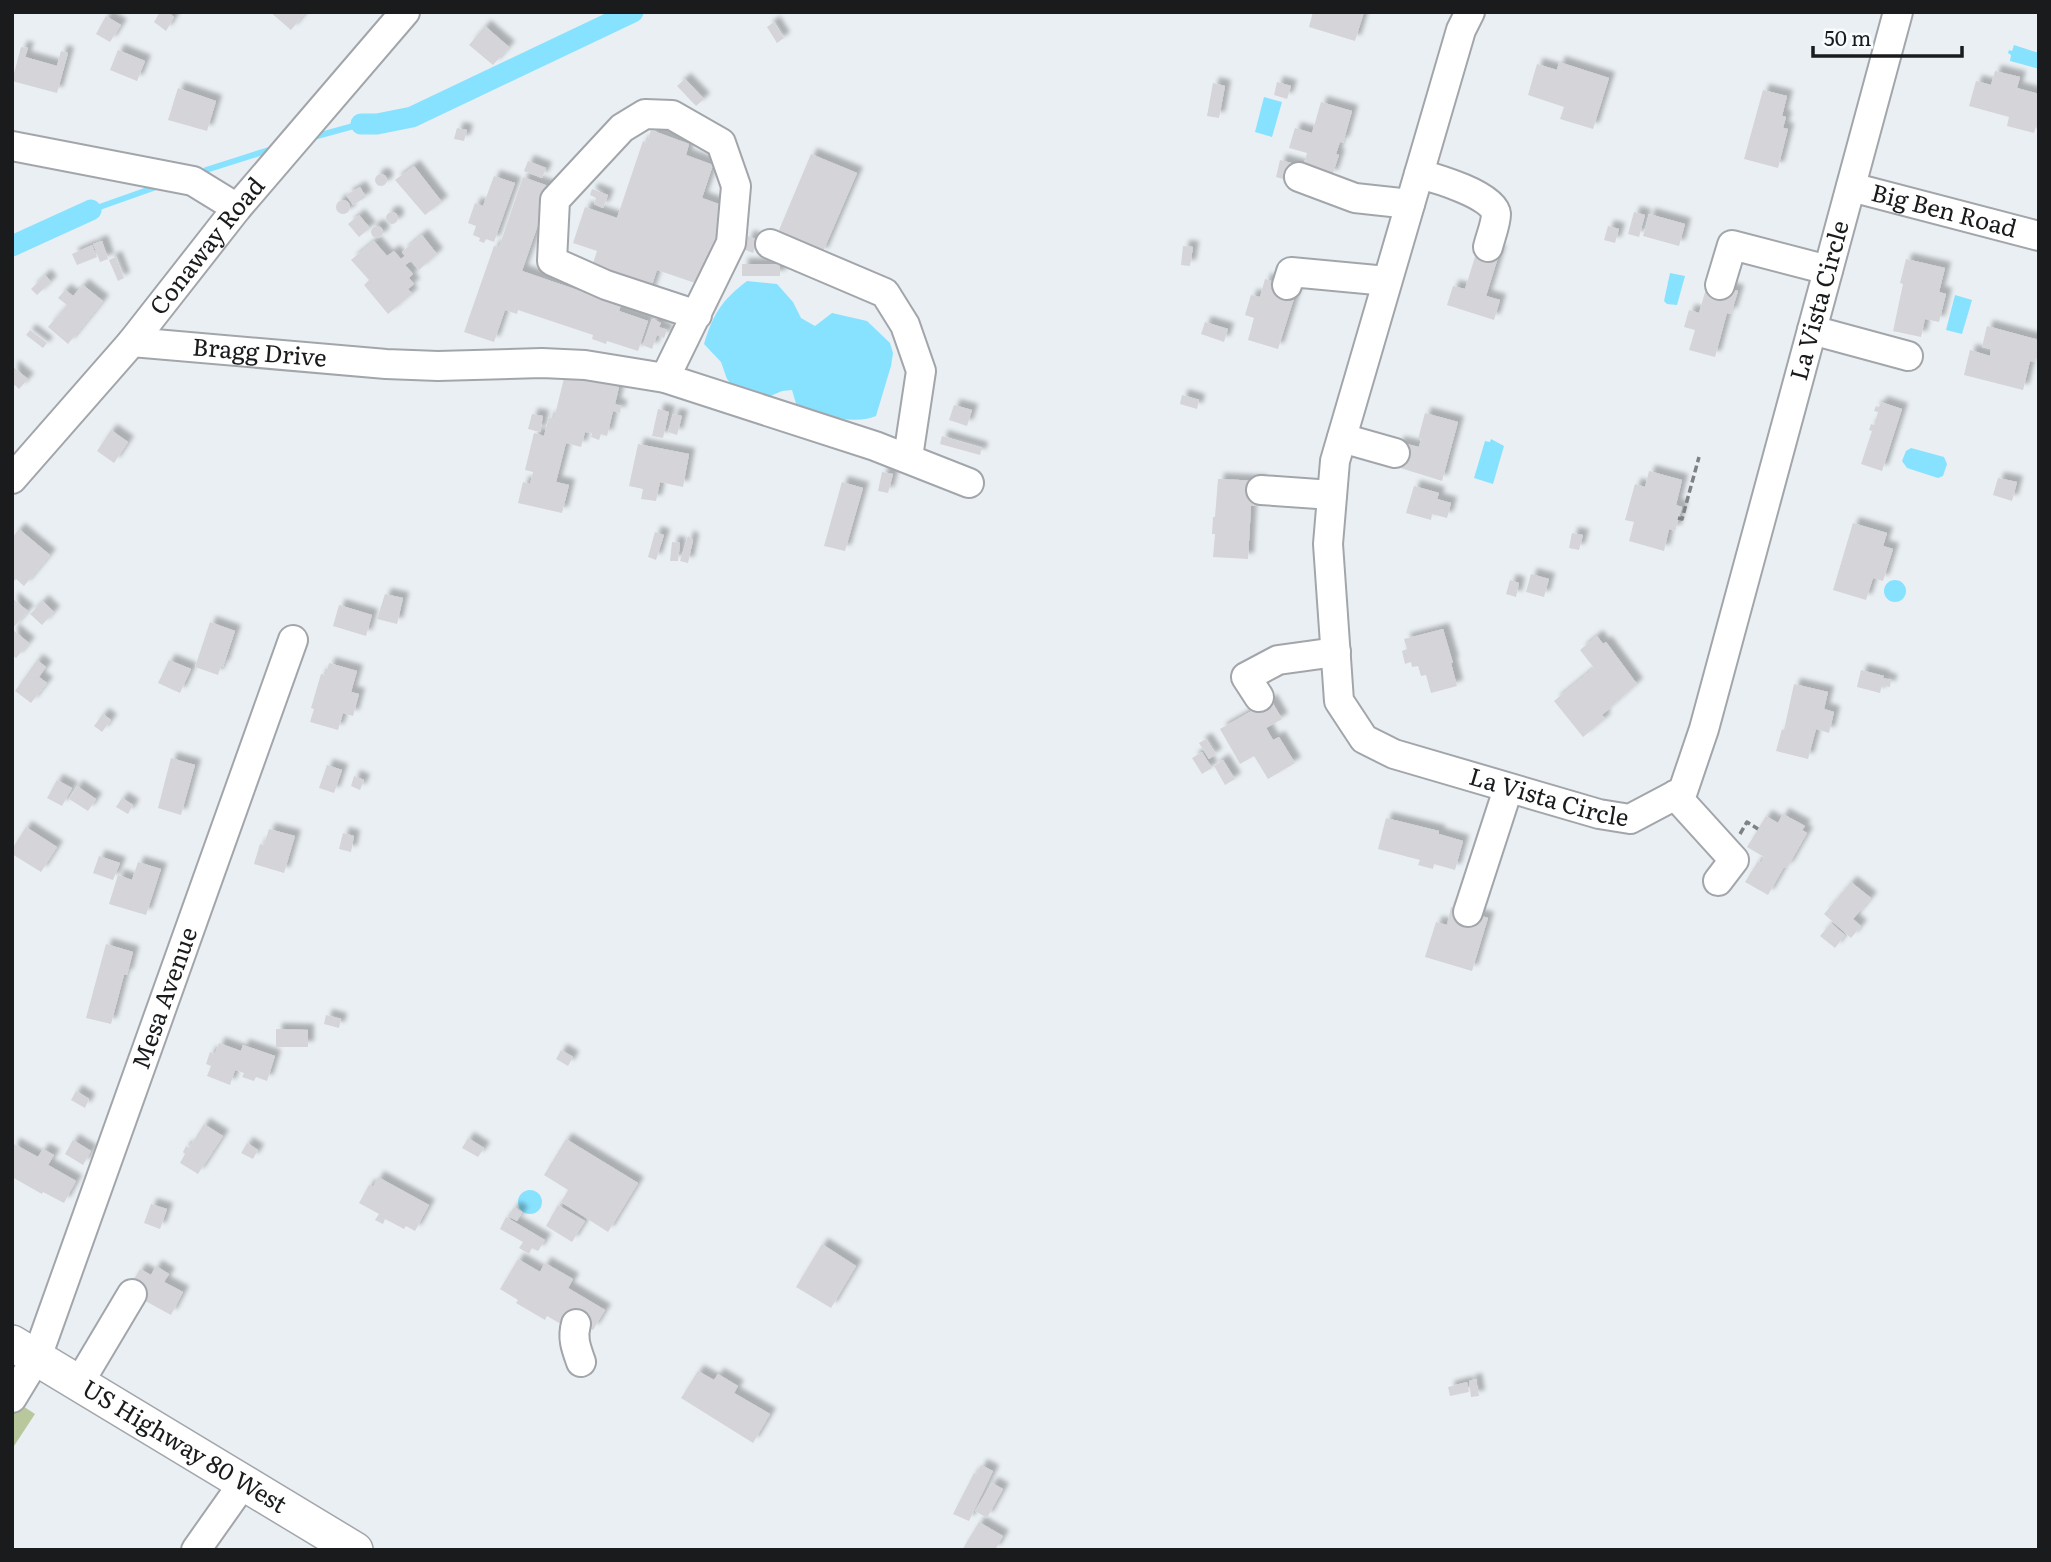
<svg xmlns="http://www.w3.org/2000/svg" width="2051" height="1562" font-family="Literata,serif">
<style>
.green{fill:#b8c89c}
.water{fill:#87e2ff}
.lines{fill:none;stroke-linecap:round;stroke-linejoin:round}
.stream{stroke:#87e2ff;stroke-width:6}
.canal{stroke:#87e2ff;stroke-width:21}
.building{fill:#d5d4d9;filter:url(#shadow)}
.minor-casing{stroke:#a2a6ab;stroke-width:32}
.major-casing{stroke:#a2a6ab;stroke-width:38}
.path{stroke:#7e8284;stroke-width:3.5;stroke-dasharray:7 3.5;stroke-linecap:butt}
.minor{stroke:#fff;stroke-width:28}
.major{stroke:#fff;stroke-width:35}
.labels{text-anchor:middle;stroke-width:6;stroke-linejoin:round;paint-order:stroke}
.street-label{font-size:24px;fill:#191b1c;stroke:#f9fcfe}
</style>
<defs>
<filter id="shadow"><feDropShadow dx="6" dy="-6" stdDeviation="2" flood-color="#0004"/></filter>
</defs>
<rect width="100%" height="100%" fill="#eaeff3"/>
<path class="green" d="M 12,1399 L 35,1414 L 12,1449 Z"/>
<path class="water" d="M 2014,45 L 2039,53 L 2039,69 L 2010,61 L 2011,55 L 2008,53 L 2009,50 L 2012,51 Z
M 1264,97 L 1282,102 L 1272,137 L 1255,132 Z
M 1670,273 L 1685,276 L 1677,305 L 1667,304 L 1664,301 Z
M 747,281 L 777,284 L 793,302 L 801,318 L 815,326 L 832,313 L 867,321 L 890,343 L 893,353 L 891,366 L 876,416 C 852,426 821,414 797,407 L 792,390 L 782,391 L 766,398 L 732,385 L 727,379 L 721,362 L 704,344 C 713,314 722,300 747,281 Z
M 1955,295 L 1972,300 L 1962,334 L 1946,330 Z
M 1491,439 L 1504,446 L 1493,484 L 1474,478 L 1485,441 L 1490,442 Z
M 1911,448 L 1944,457 L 1947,464 L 1943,476 L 1938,478 L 1907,468 L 1902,461 L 1906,451 Z
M1884 591a11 11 0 1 1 22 0a11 11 0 1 1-22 0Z
M518 1202a12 12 0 1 1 24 0a12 12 0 1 1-24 0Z"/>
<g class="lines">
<path class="stream" d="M 317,136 L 361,124
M 206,170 L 269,150
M 91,210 L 156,187"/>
<path class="canal" d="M 361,124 L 377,124 L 412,117 L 633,12
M 12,246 L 91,210"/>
</g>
<path class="building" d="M 160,12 L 168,12 L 174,17 L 166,31 L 154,22 Z
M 270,12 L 306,12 L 291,30 Z
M 1313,12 L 1364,12 L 1355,41 L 1309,27 Z
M 106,16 L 121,25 L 110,42 L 96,34 Z
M 774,22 L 784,38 L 777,43 L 767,27 Z
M 485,26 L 509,47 L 493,65 L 469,45 Z
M 21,47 L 28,48 L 25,57 L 57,66 L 61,51 L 68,53 L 57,93 L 12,81 Z
M 118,50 L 145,61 L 137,81 L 110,70 Z
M 1559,62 L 1609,78 L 1593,129 L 1560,119 L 1564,107 L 1528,95 L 1537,64 L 1557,70 Z
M 1995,71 L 2020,77 L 2017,88 L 2039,94 L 2039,116 L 2034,133 L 2007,126 L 2009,117 L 1969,106 L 1976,81 L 1991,85 Z
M 685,79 L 704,99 L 696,106 L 677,86 Z
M 1277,82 L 1291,86 L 1287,99 L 1274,95 Z
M 1213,83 L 1225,86 L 1219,118 L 1207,116 Z
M 178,88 L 216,101 L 207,131 L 168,120 Z
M 1763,90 L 1787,96 L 1782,116 L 1786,117 L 1783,128 L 1788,129 L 1778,168 L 1744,159 Z
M 1321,102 L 1352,111 L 1343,143 L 1340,142 L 1336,154 L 1339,155 L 1332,176 L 1303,167 L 1307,153 L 1289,148 L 1295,128 L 1312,133 Z
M 457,128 L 467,130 L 464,141 L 454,139 Z
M 651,130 L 689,144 L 686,155 L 713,165 L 702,198 L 727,207 L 701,285 L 657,270 L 649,294 L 590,273 L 597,251 L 573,243 L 585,207 L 617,218 L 643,141 L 647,143 Z
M 811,154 L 857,173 L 822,254 L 777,235 Z
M 1280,160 L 1302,166 L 1297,183 L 1276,177 Z
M 528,161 L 546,168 L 542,178 L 524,171 Z
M 414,166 L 442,202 L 425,215 L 395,180 Z
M375 180a6 6 0 1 1 12 0a6 6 0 1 1-12 0Z
M 494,176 L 515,183 L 494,242 L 486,239 L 484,243 L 479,241 L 480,238 L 473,235 L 476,226 L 468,223 L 475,203 L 483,206 Z
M 523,177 L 551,187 L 522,271 L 621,305 L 619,311 L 648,321 L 638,351 L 607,341 L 606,344 L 592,339 L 593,335 L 518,310 L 517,314 L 505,310 L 494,342 L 464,332 L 494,246 L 499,247 Z
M 360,187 L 366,197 L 353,205 L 346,195 Z
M 592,189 L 608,195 L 603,208 L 594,204 L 596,198 L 590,195 Z
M336 207a7 7 0 1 1 14 0a7 7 0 1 1-14 0Z
M386 218a6 6 0 1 1 12 0a6 6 0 1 1-12 0Z
M 1634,212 L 1645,215 L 1639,237 L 1628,234 Z
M 1649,214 L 1685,224 L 1679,246 L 1643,236 Z
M 359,215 L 370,228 L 359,237 L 348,224 Z
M371 232a6 6 0 1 1 12 0a6 6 0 1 1-12 0Z
M 1608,226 L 1619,229 L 1615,243 L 1604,240 Z
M 422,235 L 437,254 L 419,270 L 411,261 L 405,265 L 413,274 L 409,278 L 414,284 L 408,289 L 412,294 L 388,314 L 364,285 L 369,280 L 351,260 L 374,241 L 387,256 L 394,251 L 401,259 L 405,256 L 402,252 Z
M 748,236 L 758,240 L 753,253 L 743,249 Z
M 102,241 L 108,259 L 100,262 L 93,244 Z
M 1479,244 L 1500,251 L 1486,296 L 1500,300 L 1494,320 L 1447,305 L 1453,286 L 1465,289 Z
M 92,245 L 97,257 L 77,265 L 72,254 Z
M 1183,246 L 1193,247 L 1190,266 L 1181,265 Z
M 116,257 L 124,278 L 118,281 L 109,260 Z
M 1906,259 L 1945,268 L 1939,292 L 1946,294 L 1939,322 L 1925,319 L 1921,337 L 1893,331 L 1903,284 L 1900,283 Z
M 742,264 L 780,264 L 780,276 L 742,276 Z
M 45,275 L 51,282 L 37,295 L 31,289 Z
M 1265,279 L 1297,289 L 1278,349 L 1248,340 L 1254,318 L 1245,315 L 1251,295 L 1260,297 Z
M 1708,282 L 1738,291 L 1731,314 L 1727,313 L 1715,357 L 1689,350 L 1695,330 L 1684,327 L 1689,310 L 1699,313 Z
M 83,285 L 103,301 L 68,344 L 48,327 L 67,305 L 58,298 L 65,290 L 73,296 Z
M 652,319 L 661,323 L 659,327 L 667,330 L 664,338 L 657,335 L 652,349 L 643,345 Z
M 1205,322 L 1228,329 L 1224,342 L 1201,334 Z
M 1987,326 L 2039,340 L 2035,362 L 2030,361 L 2023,390 L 1964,375 L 1970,350 L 1990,356 L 1991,349 L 1982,347 Z
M 30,330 L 47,343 L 43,348 L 26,335 Z
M 12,366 L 28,379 L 19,389 L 15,385 L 12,388 Z
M 565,374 L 619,387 L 615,404 L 621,406 L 620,413 L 613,411 L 607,436 L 601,434 L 599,440 L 591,437 L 592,433 L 585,432 L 581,447 L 566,443 L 556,482 L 569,485 L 562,513 L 518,503 L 523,482 L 530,484 L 533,472 L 525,470 L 534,433 L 544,436 L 549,417 L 554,419 Z
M 1182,395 L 1199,400 L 1197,409 L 1180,404 Z
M 1881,402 L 1902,409 L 1882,471 L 1861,464 L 1872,431 L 1869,430 L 1871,424 L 1874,425 L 1878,412 L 1874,411 L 1876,406 L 1879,407 Z
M 954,405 L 972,410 L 967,426 L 949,420 Z
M 658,409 L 669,412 L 663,438 L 652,436 Z
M 1425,413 L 1458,422 L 1442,481 L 1391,465 L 1398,442 L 1419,447 L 1421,439 L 1418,439 Z
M 532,414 L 543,416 L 540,432 L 528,429 Z
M 673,414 L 682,416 L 677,435 L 668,432 Z
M 111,430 L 128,442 L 114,463 L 97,451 Z
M 942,436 L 982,448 L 980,455 L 940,444 Z
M 638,444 L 689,454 L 683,487 L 660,482 L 656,501 L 641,499 L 643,489 L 629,486 Z
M 1649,471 L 1682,480 L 1676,505 L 1682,507 L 1675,531 L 1669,529 L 1664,551 L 1629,541 L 1634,522 L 1625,520 L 1635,484 L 1645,487 Z
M 882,472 L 893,474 L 888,493 L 878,491 Z
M 1998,478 L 2017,482 L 2012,501 L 1993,495 Z
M 1218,479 L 1261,481 L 1260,506 L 1251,506 L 1248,559 L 1213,557 L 1215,534 L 1212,534 L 1213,517 L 1215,517 Z
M 842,482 L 863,488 L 845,551 L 824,546 Z
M 1414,486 L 1439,493 L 1437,499 L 1451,503 L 1447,518 L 1432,514 L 1431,520 L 1406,513 Z
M 1853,523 L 1887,533 L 1883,546 L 1893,549 L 1883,581 L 1873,578 L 1866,600 L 1833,590 Z
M 19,529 L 50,555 L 24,586 L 16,579 L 12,583 L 12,538 Z
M 655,532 L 664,535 L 656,560 L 648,557 Z
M 1572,533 L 1583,535 L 1579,550 L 1569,548 Z
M 688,536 L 693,540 L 688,563 L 680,561 Z
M 672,542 L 680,543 L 678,561 L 670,561 Z
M 1531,574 L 1549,579 L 1544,597 L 1526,592 Z
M 1510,580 L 1519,583 L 1516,597 L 1506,594 Z
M 385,594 L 403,598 L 397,624 L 377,619 Z
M 12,598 L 28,611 L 12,629 L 29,643 L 16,658 L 12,655 Z
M 43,601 L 54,612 L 42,625 L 30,614 Z
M 339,605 L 372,615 L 366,636 L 333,626 Z
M 210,622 L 235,631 L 223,667 L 221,666 L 218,675 L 195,667 Z
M 1443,629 L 1453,663 L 1451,663 L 1457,686 L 1431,693 L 1426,675 L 1421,676 L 1418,666 L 1412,667 L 1411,662 L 1405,664 L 1402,651 L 1407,649 L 1404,639 Z
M 1597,636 L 1603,644 L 1606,642 L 1637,684 L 1602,715 L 1605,719 L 1583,737 L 1554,701 L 1594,668 L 1580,650 Z
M 37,660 L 46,667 L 39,677 L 47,683 L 31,703 L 15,691 Z
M 169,660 L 191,669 L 180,693 L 158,683 Z
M 329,663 L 357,671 L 351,692 L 359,694 L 353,716 L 343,713 L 338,730 L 310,722 L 314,709 L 311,708 L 321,674 L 326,675 Z
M 1861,670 L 1884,676 L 1883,678 L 1891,680 L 1890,687 L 1882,685 L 1880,693 L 1857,687 Z
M 1794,684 L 1828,692 L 1824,709 L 1834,712 L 1829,733 L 1816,729 L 1808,759 L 1776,751 L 1782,729 L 1784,730 Z
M 1271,700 L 1282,719 L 1266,728 L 1273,740 L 1279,737 L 1295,763 L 1268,779 L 1254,756 L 1240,764 L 1220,729 Z
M 103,714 L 111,720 L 102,732 L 94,726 Z
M 1206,739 L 1216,754 L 1209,759 L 1199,743 Z
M 1202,752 L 1212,768 L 1202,774 L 1192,758 Z
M 171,758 L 195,765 L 181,815 L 158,808 Z
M 1223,760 L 1235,779 L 1225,785 L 1214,766 Z
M 327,765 L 342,770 L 334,793 L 319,788 Z
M 354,776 L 364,780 L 360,790 L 351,786 Z
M 57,780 L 72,788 L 62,806 L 47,798 Z
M 77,786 L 96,799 L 88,811 L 69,799 Z
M 122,798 L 133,805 L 128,814 L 116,807 Z
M 1783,814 L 1805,826 L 1802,830 L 1807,833 L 1787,868 L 1784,867 L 1768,895 L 1745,882 L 1758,861 L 1761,863 L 1764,857 L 1747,847 L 1766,816 L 1778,823 Z
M 1386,818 L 1439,831 L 1439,834 L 1463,841 L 1455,870 L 1434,864 L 1433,869 L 1418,865 L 1420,860 L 1378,849 Z
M 26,827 L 57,847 L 41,872 L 12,854 L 12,849 Z
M 269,829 L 295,836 L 284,873 L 254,864 L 260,844 L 264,845 Z
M 343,833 L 354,836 L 351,852 L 339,849 Z
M 99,856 L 120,863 L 113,880 L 93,873 Z
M 138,862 L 161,869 L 146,915 L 109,904 L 118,875 L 132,880 Z
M 1851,882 L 1871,898 L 1853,919 L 1861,926 L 1851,938 L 1824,914 Z
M 1451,907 L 1488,918 L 1472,971 L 1425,957 L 1436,922 L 1447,925 Z
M 1831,923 L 1845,935 L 1835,948 L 1820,936 Z
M 106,944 L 133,952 L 127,975 L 124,975 L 111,1024 L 86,1018 Z
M 326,1015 L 341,1019 L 339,1028 L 324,1024 Z
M 276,1029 L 308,1030 L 308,1047 L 276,1047 Z
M 219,1043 L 241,1051 L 243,1045 L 275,1056 L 267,1081 L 256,1077 L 254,1081 L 242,1077 L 244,1073 L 235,1070 L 230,1085 L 207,1076 L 211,1066 L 206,1064 L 210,1052 L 215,1054 Z
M 561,1050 L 573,1057 L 568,1066 L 556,1059 Z
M 76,1091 L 89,1099 L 85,1108 L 71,1100 Z
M 204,1124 L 223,1136 L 198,1174 L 180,1163 L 185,1154 L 183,1152 L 186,1146 L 189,1148 Z
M 468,1138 L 484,1148 L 478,1157 L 462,1148 Z
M 566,1139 L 638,1183 L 608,1232 L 561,1202 L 568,1190 L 544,1175 Z
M 73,1140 L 91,1151 L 83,1165 L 65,1154 Z
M 247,1143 L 258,1150 L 253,1159 L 241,1153 Z
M 14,1144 L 38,1157 L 43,1149 L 54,1155 L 48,1165 L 76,1181 L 64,1203 L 43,1192 L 42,1194 L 12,1177 L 12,1148 Z
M 378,1177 L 429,1205 L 415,1231 L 406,1226 L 404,1229 L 385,1219 L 383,1224 L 375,1220 L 379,1214 L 359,1203 L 369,1185 L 373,1187 Z
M 151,1204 L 167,1209 L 160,1229 L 144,1223 Z
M 558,1205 L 585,1221 L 572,1242 L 546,1226 Z
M 514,1207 L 522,1212 L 517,1221 L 508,1216 Z
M 506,1217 L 545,1240 L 538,1251 L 532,1248 L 529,1254 L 519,1248 L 523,1242 L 500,1229 Z
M 822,1244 L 856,1266 L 831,1308 L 796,1287 Z
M 518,1259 L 540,1272 L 545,1263 L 573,1279 L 568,1288 L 605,1310 L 593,1330 L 571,1316 L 566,1327 L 547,1316 L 545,1320 L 516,1303 L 518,1300 L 500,1289 Z
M 156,1266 L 169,1274 L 164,1282 L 183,1292 L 171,1315 L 127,1291 L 140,1269 L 151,1275 Z
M 698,1371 L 714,1380 L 718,1374 L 738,1386 L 734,1393 L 770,1414 L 753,1443 L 681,1398 Z
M 1476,1379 L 1479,1396 L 1471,1397 L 1469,1381 Z
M 1467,1382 L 1469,1392 L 1450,1396 L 1448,1387 Z
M 981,1465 L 993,1471 L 969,1521 L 953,1514 L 974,1473 L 977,1474 Z
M 992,1483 L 1003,1489 L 987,1518 L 975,1511 Z
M 979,1522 L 1003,1536 L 995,1550 L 962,1550 Z"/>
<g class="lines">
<defs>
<g id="minor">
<path id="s1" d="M 1470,12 L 1461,30 L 1335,461 L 1328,544 L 1339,701 L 1364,739 L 1394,754 L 1599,814 L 1630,819 L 1683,791 L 1704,729 L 1898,12"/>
<path d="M 12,146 L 193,181 L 237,208"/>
<path d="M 1419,174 C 1435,178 1494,195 1496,214 C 1496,224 1490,238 1488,247"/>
<path d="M 1299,177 L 1355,198 L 1410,204"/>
<path id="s2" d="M 1851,187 L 2039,236"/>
<path d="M 770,244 L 885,293 L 905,325 L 921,371 L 908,457"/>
<path d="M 1287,285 L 1291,272 L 1387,281"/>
<path d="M 1720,285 L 1732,245 L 1828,270"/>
<path d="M 1812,330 L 1908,356"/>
<path id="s3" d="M 132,342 L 386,364 L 438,366 L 542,363 L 585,365 L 665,378 L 875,446 L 969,483"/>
<path d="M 665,378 L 731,243 L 736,186 L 721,143 L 672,115 L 645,114 L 622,128 L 555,200 L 552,261 L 606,285 L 697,315"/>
<path d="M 1342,438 L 1395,453"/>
<path id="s4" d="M 12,479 L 132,342 L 237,208 L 405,12"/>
<path d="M 1261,490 L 1332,495"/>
<path d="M 1259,697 L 1246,677 L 1278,660 L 1336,652"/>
<path d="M 1675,795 L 1734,860 L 1718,881"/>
<path d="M 1468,912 L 1508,789"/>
<path d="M 576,1324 C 572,1338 576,1348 581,1362"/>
<path d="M 79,1383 L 132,1294"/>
<path id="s5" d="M 12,1398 L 37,1357 L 293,640"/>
<path d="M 196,1550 L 244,1482"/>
</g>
<g id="major">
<path id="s6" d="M 12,1343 L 355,1550"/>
</g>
</defs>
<use href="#minor" class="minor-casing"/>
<use href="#major" class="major-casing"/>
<path class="path" d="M 1678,518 L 1682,519 L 1699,457
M 1740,834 L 1747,822 L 1758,829"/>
<use href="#minor" class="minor"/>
<use href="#major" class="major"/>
</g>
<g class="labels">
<g class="street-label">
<text dy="8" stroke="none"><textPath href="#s2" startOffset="96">Big Ben Road</textPath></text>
<text dy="8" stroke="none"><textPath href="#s4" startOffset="304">Conaway Road</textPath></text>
<text dy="8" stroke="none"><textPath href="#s1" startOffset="1603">La Vista Circle</textPath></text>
<text dy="8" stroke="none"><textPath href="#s3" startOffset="128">Bragg Drive</textPath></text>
<text dy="8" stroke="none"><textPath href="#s1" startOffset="950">La Vista Circle</textPath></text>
<text dy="8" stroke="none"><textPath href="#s5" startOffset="429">Mesa Avenue</textPath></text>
<text dy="8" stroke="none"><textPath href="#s6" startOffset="201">US Highway 80 West</textPath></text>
</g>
</g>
<rect width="2051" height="1562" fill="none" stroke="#191b1c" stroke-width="28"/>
<path d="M1813 46v10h149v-10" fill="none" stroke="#191b1c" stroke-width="3.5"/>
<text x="1824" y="46" font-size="21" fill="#191b1c" stroke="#f9fcfe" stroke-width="5" paint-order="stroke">50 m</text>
</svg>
